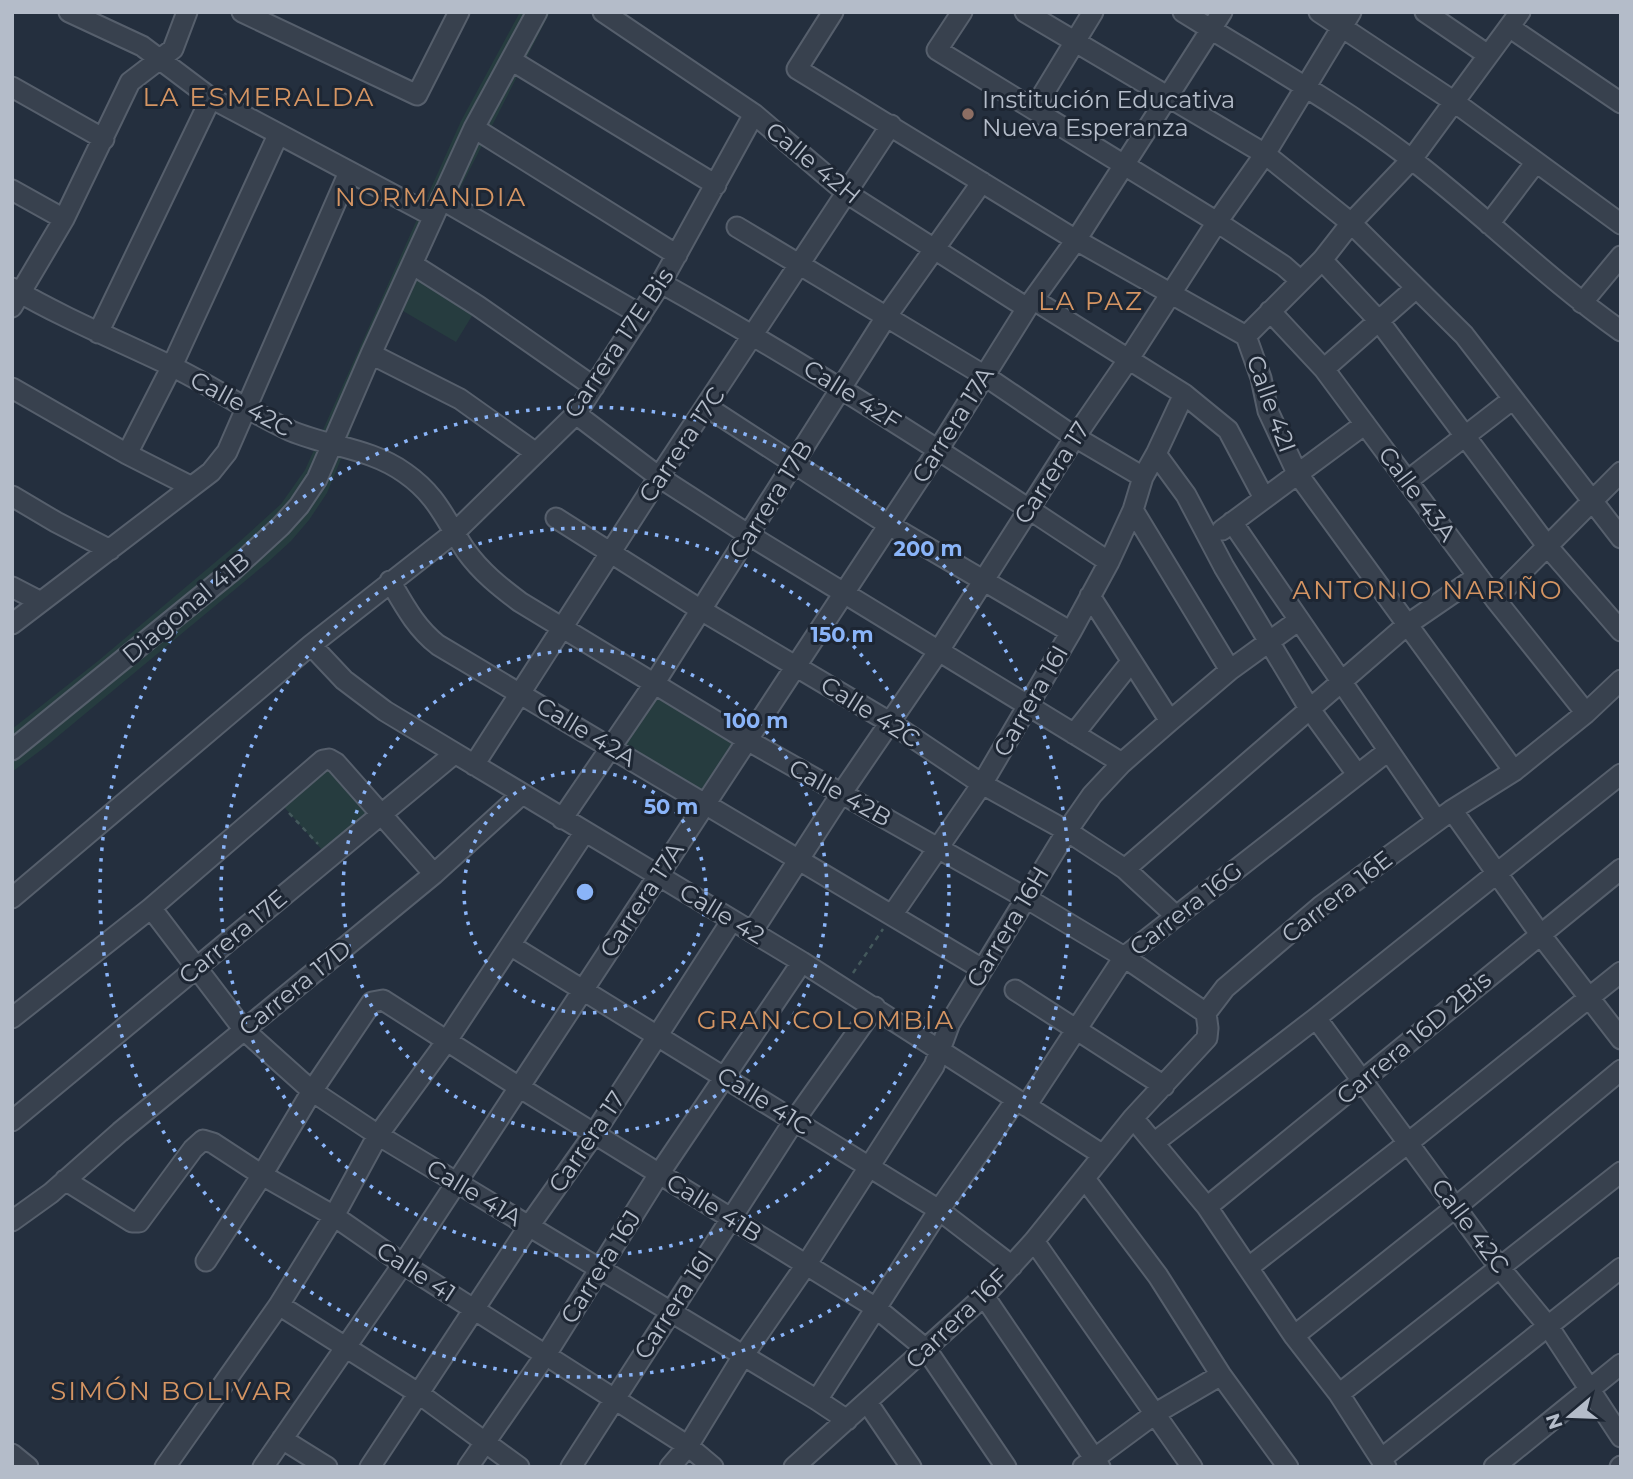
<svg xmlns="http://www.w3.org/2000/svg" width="1633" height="1479" font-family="Montserrat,sans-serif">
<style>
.green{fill:#263c3f}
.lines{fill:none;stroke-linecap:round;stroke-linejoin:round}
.minor-casing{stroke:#565f6c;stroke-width:23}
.path{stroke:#44595c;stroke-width:2.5;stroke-dasharray:5 5;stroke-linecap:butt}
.minor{stroke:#38414e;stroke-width:19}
.ring{fill:none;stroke:#8ab4f8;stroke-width:3.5;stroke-dasharray:3.5 7}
.education-dot{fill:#8d6e63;stroke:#1d2633;stroke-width:2.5}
.labels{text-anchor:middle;stroke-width:6;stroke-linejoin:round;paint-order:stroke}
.poi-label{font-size:24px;fill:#b4bcc9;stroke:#1d2633;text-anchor:start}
.street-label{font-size:24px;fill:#b4bcc9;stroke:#1d2633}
.neighbourhood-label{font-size:26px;letter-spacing:2px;fill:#d59563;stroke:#1d2633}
.centre{fill:#8ab4f8;stroke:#1d2633;stroke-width:3.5}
.ring-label{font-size:21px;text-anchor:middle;font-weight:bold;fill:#8ab4f8;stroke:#1d2633;stroke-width:6;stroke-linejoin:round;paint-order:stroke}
</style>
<rect width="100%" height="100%" fill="#242f3e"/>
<path class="green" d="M 520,12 L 550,12 L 447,214 L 421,269 L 478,306 L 456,342 L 403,311 L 353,419 L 348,442 L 327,493 L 309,520 L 291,541 L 268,562 L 45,747 L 12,772 L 12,729 L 98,661 L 238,543 L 281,504 L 305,470 L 461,121 Z
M 654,684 L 747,740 L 705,804 L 612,748 Z
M 323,760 L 383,814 L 329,858 L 278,800 Z"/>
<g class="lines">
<defs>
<path id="minor" d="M 69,12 L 142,46 L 211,98 L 433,216
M 242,12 L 417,95 L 459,12
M 603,12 L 754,114 L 848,194 L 1027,308
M 833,12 L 797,69 L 1076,240 L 1246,336 L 1261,378 L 1268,411 L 1297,473 L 1514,771
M 962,12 L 937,50 L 1217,222 L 1284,266 L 1301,281
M 1025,12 L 1265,154 L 1351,223 L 1464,335 L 1621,538
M 1183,12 C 1260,60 1339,104 1411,159 C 1483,214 1547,279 1621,331
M 1319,12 L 1453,101 L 1621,224
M 1425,12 L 1488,55
M 1509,27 L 1621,103
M 511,60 L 716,185
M 12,87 L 104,139
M 1034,109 L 1093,12
M 474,128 L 677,255
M 12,190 L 64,219
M 441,199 L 641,315
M 1489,224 L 1536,162
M 737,227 L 985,376 L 1075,437 L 1143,477
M 1322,260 L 1379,321 L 1548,547 L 1621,631
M 412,264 L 478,306 L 594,387
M 661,283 C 815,369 962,464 1109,562
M 12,288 C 63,318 117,340 169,365 C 211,385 249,412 291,431 C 329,447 370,448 405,473 C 438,496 445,520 466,551 C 481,572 500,587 520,602 L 747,740 L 1026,898 L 1124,957 L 1206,1013
M 1034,300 L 1184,394 L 1228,430 L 1264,498
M 1582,303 L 1621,256
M 12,307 L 64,219 L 130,82 L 173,49 L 187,12
M 1270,311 L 1324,369 L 1495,599 L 1586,713
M 98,333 L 211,98
M 1246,336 L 1322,260 L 1351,223 L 1412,159 L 1520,12
M 371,354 L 460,399 L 536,453
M 1324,369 L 1416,288
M 12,388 L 127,454 L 190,486
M 707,407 L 889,525 L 1071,632
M 576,414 L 659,477 L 749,535 L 1122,763
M 127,454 L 172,366 L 278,135
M 1156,454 L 1186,495 L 1224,567 L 1309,708 L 1357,774
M 1407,481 L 1513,399
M 12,496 L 56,522 L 110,550
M 1133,510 L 1230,670
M 556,518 L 701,610 L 891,723 L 982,784 L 1067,831 L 1125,869 L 1176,916
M 1232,522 L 1437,821
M 1222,530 L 1365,424
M 390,581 C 404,605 416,628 438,645 L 982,969
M 12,587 L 39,601
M 1090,596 L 1170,721
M 1495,599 L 1621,472
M 12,624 L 211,472 L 227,452 L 349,172
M 311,645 L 344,680 L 385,711 L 802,962 L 1103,1155
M 1074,734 L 1131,662
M 12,750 L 232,571 L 281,526 L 299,506 L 317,479 L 371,354 L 474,128 L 537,12
M 474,765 L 659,477 L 891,125
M 1452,810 L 1540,934 L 1621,1039
M 562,819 L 654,684 L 886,317 L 982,182
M 1125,869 L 1408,624 L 1478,576
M 12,898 L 311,645 L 455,532 L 576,414 L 661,283 L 754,114
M 151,908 L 244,1030 L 312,1091 L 378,1135 L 817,1400 L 847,1420
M 892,915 L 982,784 L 1071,632 L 1109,562 L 1133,510 L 1143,477 L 1156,454 L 1184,394
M 752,932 L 841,794 L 938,652 L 1075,437 L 1128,360 L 1217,222 L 1265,154 L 1351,12
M 510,945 L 939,1210 L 1012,1266
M 1015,990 L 1164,1086
M 12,1018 L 151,908 L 323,760 L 329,759 L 336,763 L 434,874
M 1316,1018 L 1500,1268 L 1548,1326 L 1621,1437
M 1026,1106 L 1124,957 L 1388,751
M 1133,1118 L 1207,1207 L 1294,1336 L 1339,1394 L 1386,1467
M 12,1121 L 454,754
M 1155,1142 L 1316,1018 L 1621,774
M 1085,1179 L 1158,1276 L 1221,1375 L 1288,1467
M 65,1180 L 132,1222 L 139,1222 L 193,1149 L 203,1140 L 213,1143 L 262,1175 L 334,1216 L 403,1264 L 688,1446 L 713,1467
M 1207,1207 L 1621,869
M 12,1221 L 51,1193 L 120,1132 L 434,874 L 522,794
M 1034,1241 L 1192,1467
M 206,1261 L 262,1175 L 312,1091 L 372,1002 L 383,1000 L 519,1087 L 876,1308 L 926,1349 L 1006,1467
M 1249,1267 L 1408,1143 L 1621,972
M 984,1296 L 1100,1467
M 279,1305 L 418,1393 L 519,1467
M 1294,1336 L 1456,1207 L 1621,1070
M 1339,1394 L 1621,1172
M 817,1400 L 939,1210 L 1016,1100
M 867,1402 L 911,1467
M 282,1439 L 327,1467
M 12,1454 L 28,1467
M 1381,1459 L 1621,1268
M 165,1467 L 279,1305 L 334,1216 L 378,1135 L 446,1042 L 584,833
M 263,1467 L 403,1264 L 938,450 L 1027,308 L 1076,240 L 1222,12
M 370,1467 L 529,1226 L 594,1134 L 732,920
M 468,1467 L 547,1353 L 659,1174 L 802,962
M 571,1467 L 794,1121 L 875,1007
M 670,1467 L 688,1446 L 743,1356 L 806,1265 L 934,1066 L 950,1023 L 1067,831 L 1092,795 L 1122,763 L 1170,721 L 1230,670 L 1299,620
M 794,1467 L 984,1296 L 1034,1241 L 1133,1118 L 1207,1038 L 1208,1028 L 1206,1013 L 1225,988 L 1321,906 L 1452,810 L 1514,771 L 1586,713 L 1621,680
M 1083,1467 L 1156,1413 L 1221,1375
M 1494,1467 L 1621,1364
M 1620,1467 L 1621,1466"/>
</defs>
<use href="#minor" class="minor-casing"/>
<path class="path" d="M 289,813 L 318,844
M 853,973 L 883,929"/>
<use href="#minor" class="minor"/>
</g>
<g class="ring">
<circle cx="585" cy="892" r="121"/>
<circle cx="585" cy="892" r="242"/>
<circle cx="585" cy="892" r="364"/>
<circle cx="585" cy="892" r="485"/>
</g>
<circle class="education-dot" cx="968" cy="114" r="7"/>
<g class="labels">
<g class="poi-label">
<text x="982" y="108">Institución Educativa<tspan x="982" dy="28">Nueva Esperanza</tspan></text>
</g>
<g class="street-label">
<text transform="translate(813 163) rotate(39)" y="8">Calle 42H</text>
<text transform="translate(619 343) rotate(-56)" y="8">Carrera 17E Bis</text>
<text transform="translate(852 395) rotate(32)" y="8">Calle 42F</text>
<text transform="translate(241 404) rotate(28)" y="8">Calle 42C</text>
<text transform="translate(1271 404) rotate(70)" y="8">Calle 42I</text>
<text transform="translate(953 425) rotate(-58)" y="8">Carrera 17A</text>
<text transform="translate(682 445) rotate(-56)" y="8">Carrera 17C</text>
<text transform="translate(1052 473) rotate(-57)" y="8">Carrera 17</text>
<text transform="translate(1417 494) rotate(53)" y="8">Calle 43A</text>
<text transform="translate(771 500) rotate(-58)" y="8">Carrera 17B</text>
<text transform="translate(186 608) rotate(-40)" y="8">Diagonal 41B</text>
<text transform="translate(1031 701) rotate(-60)" y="8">Carrera 16I</text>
<text transform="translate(870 712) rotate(32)" y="8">Calle 42C</text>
<text transform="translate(586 732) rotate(31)" y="8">Calle 42A</text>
<text transform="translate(840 793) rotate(29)" y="8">Calle 42B</text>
<text transform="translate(1337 897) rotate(-38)" y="8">Carrera 16E</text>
<text transform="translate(642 900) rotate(-57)" y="8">Carrera 17A</text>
<text transform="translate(1186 909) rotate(-38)" y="8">Carrera 16G</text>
<text transform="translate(722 914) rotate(31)" y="8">Calle 42</text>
<text transform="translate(1008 927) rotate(-59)" y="8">Carrera 16H</text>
<text transform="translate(233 937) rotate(-40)" y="8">Carrera 17E</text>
<text transform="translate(295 988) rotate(-39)" y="8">Carrera 17D</text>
<text transform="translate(1414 1038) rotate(-40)" y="8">Carrera 16D 2Bis</text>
<text transform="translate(764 1101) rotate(32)" y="8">Calle 41C</text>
<text transform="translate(587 1142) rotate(-56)" y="8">Carrera 17</text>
<text transform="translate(474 1193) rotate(31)" y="8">Calle 41A</text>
<text transform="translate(714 1208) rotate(32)" y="8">Calle 41B</text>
<text transform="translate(1470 1226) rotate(53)" y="8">Calle 42C</text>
<text transform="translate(601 1267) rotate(-58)" y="8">Carrera 16J</text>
<text transform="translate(416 1272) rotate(33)" y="8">Calle 41</text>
<text transform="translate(674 1305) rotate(-57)" y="8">Carrera 16I</text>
<text transform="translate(957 1319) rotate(-44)" y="8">Carrera 16F</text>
</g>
<g class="neighbourhood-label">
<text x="259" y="106">LA ESMERALDA</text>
<text x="431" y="206">NORMANDIA</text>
<text x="1091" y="310">LA PAZ</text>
<text x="1428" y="599">ANTONIO NARIÑO</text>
<text x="826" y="1029">GRAN COLOMBIA</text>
<text x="172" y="1400">SIMÓN BOLIVAR</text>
</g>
</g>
<circle cx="585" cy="892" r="10" class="centre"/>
<g class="ring-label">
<text x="928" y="556">200 m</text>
<text x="842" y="642">150 m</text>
<text x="756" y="728">100 m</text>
<text x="671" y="814">50 m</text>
</g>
<rect width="1633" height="1479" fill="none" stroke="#b4bcc9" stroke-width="28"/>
<g transform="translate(1570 1416) rotate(251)" stroke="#1d2633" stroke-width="5" paint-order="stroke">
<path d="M0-5L12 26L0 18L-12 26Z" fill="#b4bcc9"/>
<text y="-10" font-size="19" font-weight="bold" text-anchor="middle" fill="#b4bcc9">N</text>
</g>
</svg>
